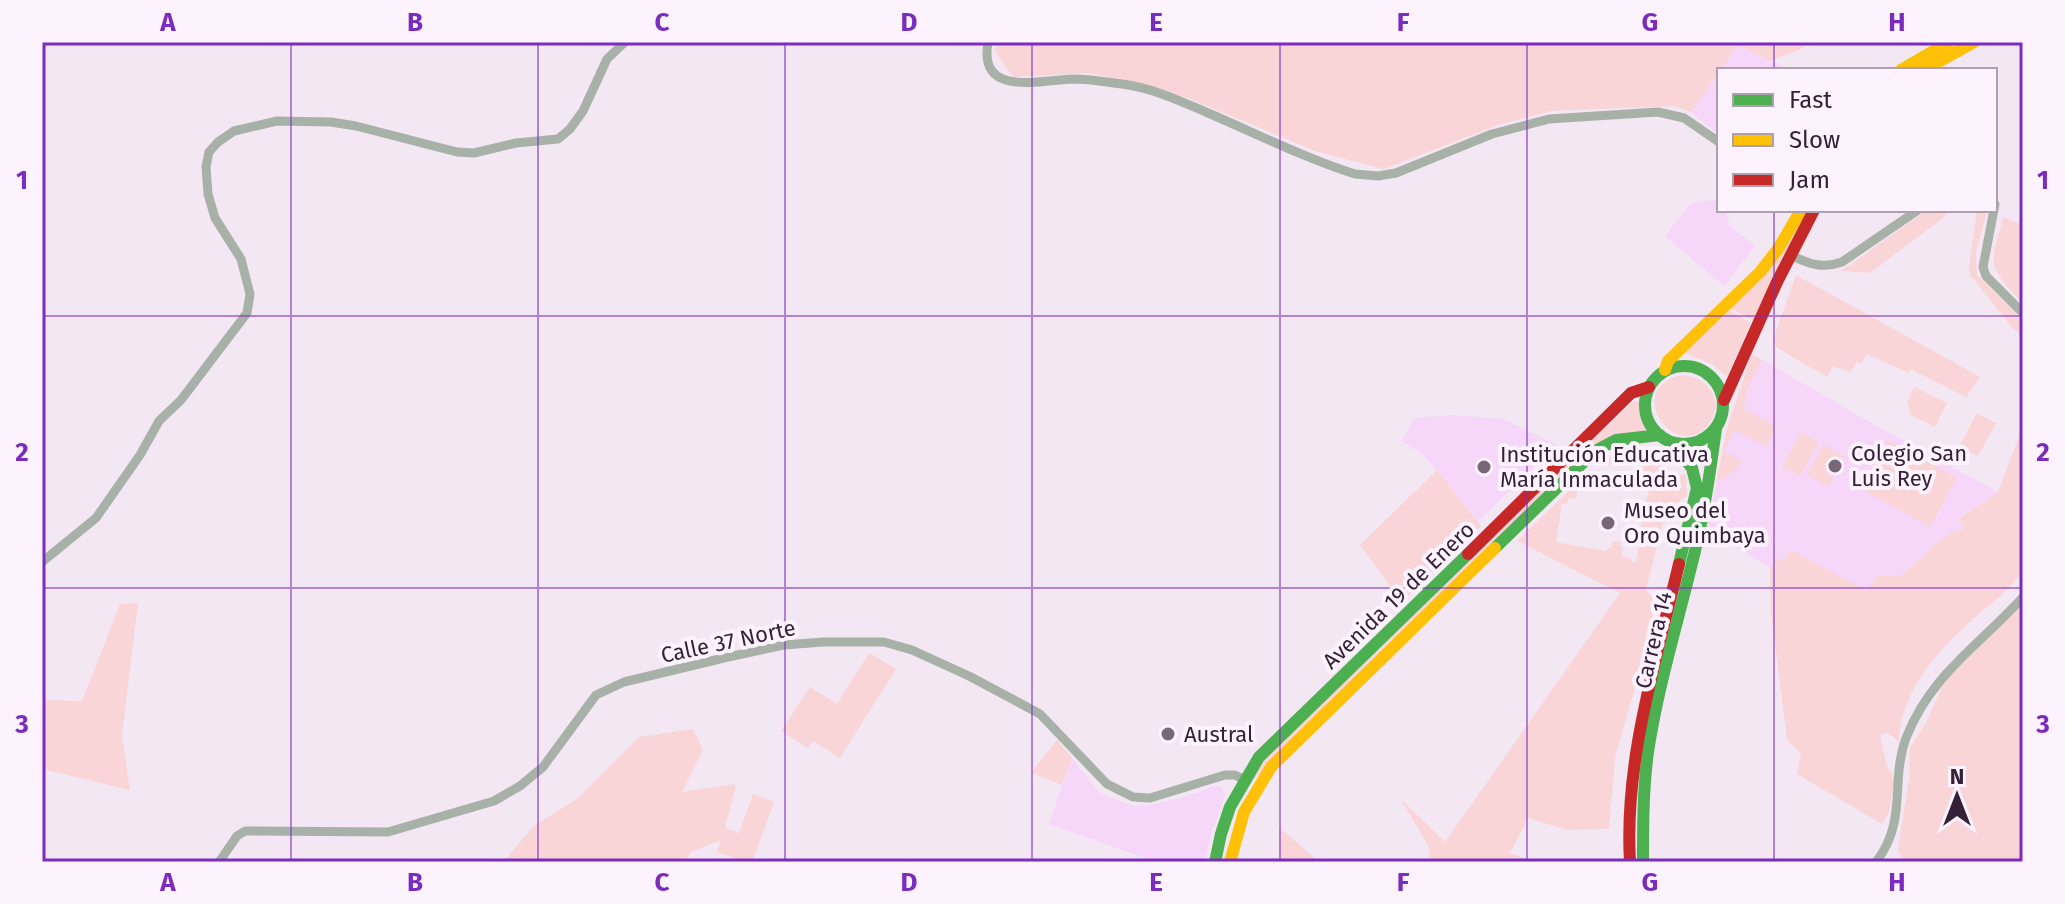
<svg xmlns="http://www.w3.org/2000/svg" width="2065" height="904" font-family="'Fira Sans',sans-serif">
<style>
.built{fill:#f6d7f9}
.green{fill:#f9d5d8}
.lines{fill:none;stroke-linecap:round;stroke-linejoin:round}
.street{stroke:#a8b1a8;stroke-width:9}
.fast{stroke:#4caf50;stroke-width:12}
.slow{stroke:#ffc107;stroke-width:12}
.jam{stroke:#c62828;stroke-width:12}
.grid{fill:none;stroke:#7b2cbf;stroke-width:2;stroke-opacity:0.55}
.poi-dot{fill:#786679;stroke:#fdf3fe;stroke-width:3}
.labels{text-anchor:middle;stroke-width:8;stroke-linejoin:round;paint-order:stroke}
.poi-label{font-size:22px;fill:#352137;stroke:#fdf3fe;text-anchor:start}
.street-label{font-size:22px;fill:#352137;stroke:#fdf3fe}
.neatline{fill:none;stroke:#7b2cbf;stroke-width:3}
.grid-label{font-size:26px;text-anchor:middle;font-weight:bold;fill:#7b2cbf}
</style>
<rect width="100%" height="100%" fill="#f3e7f3"/>
<path class="built" d="M 1738,44 L 1790,70 L 1720,70 Z
M 1719,71 L 1719,135 L 1691,112 Z
M 1719,200 L 1719,210 L 1726,210 L 1729,225 L 1755,246 L 1724,286 L 1665,236 L 1691,203 Z
M 1757,357 L 1882,429 L 1998,492 L 1958,518 L 1965,527 L 1946,536 L 1900,576 L 1867,592 L 1791,550 L 1783,561 L 1777,557 L 1770,568 L 1706,529 L 1724,451 Z
M 1452,415 L 1503,419 L 1557,445 L 1478,521 L 1437,470 L 1421,453 L 1402,441 L 1414,418 Z
M 1072,758 L 1100,794 L 1131,805 L 1146,806 L 1178,799 L 1214,786 L 1222,787 L 1225,795 L 1211,834 L 1205,862 L 1156,862 L 1049,824 Z"/>
<path class="green" d="M 1000,42 L 1808,42 L 1801,49 L 1770,61 L 1738,45 L 1691,112 L 1674,106 L 1551,111 L 1498,125 L 1384,169 L 1315,151 L 1188,98 L 1091,73 L 1013,77 L 994,50 Z
M 1808,210 L 1754,321 L 1730,308 Z
M 1927,210 L 1949,210 L 1942,219 L 1870,273 L 1841,271 Z
M 1977,210 L 1987,210 L 1976,253 L 1977,275 L 2023,319 L 2023,336 L 2013,329 L 1971,276 L 1969,268 Z
M 2003,217 L 2023,225 L 2023,304 C 2012,290 1991,274 1994,255 C 1995,242 2001,230 2003,217 Z
M 1796,275 L 1980,377 L 1966,397 L 1911,369 L 1908,373 L 1867,354 L 1861,364 L 1857,362 L 1850,372 L 1833,366 L 1827,377 L 1776,347 L 1773,340 Z
M 1729,310 L 1751,323 L 1727,377 L 1712,364 L 1685,353 Z
M 1752,354 L 1762,360 L 1748,387 L 1744,409 L 1776,427 L 1766,446 L 1735,430 L 1724,451 L 1743,462 L 1722,481 L 1717,479 L 1727,428 Z
M 1681,375 C 1705,375 1726,399 1710,422 C 1680,467 1620,390 1681,375 Z
M 1914,387 L 1947,403 L 1935,427 L 1911,415 L 1907,402 Z
M 1633,401 L 1639,402 L 1646,429 L 1644,432 L 1614,436 L 1254,779 L 1252,776 L 1267,755 Z
M 1977,413 L 1996,423 L 1978,456 L 1959,447 Z
M 2023,426 L 2023,569 C 2014,586 1995,601 1980,613 C 1942,646 1900,689 1899,742 L 1888,733 L 1880,735 L 1886,764 L 1895,779 L 1889,812 L 1882,824 L 1797,774 L 1801,754 L 1787,740 L 1771,612 L 1770,568 L 1777,557 L 1783,561 L 1791,550 L 1867,591 L 1876,576 L 1900,576 L 1946,536 L 1964,528 L 1958,519 L 1998,492 Z
M 1801,432 L 1819,442 L 1800,476 L 1782,467 Z
M 1888,440 L 1957,478 L 1930,527 L 1861,489 Z
M 1823,445 L 1844,456 L 1828,486 L 1807,475 Z
M 1639,448 L 1668,452 L 1670,455 L 1664,468 L 1647,481 L 1635,479 L 1636,463 L 1612,460 L 1611,465 L 1596,463 L 1623,449 Z
M 1437,470 L 1481,526 L 1402,602 L 1360,545 Z
M 1589,471 L 1587,484 L 1578,488 L 1576,499 L 1569,497 L 1567,504 L 1562,504 L 1556,542 L 1605,551 L 1612,546 L 1613,541 L 1619,542 L 1623,549 L 1622,556 L 1629,558 L 1634,563 L 1636,561 L 1640,540 L 1628,537 L 1629,528 L 1640,529 L 1650,485 L 1668,472 L 1686,475 L 1687,496 L 1666,510 L 1646,589 L 1658,607 L 1650,608 L 1654,620 L 1615,758 L 1609,829 L 1567,830 L 1528,818 L 1510,853 L 1536,862 L 1430,862 L 1428,845 L 1400,798 L 1445,842 L 1620,593 L 1517,541 Z
M 138,603 L 122,736 L 130,790 L 42,769 L 42,700 L 82,701 L 120,604 Z
M 2023,603 L 2021,814 L 2023,818 L 2023,862 L 1903,862 L 1898,848 L 1909,780 L 1910,747 L 1926,723 L 1944,682 Z
M 869,653 L 896,669 L 840,758 L 813,741 L 808,748 L 781,731 L 810,687 L 837,704 Z
M 693,729 L 703,750 L 682,792 L 736,784 L 725,828 L 739,833 L 753,794 L 774,802 L 752,862 L 745,862 L 717,852 L 721,840 L 691,852 L 684,862 L 503,862 L 534,826 L 578,798 L 639,737 Z
M 1057,740 L 1072,758 L 1062,785 L 1031,773 Z
M 1279,827 L 1319,862 L 1279,862 Z"/>
<g class="lines">
<path class="street" d="M 988,42 C 978,98 1041,80 1073,79 C 1090,79 1106,82 1122,84 C 1153,88 1180,101 1208,113 C 1257,134 1305,158 1355,174 L 1378,176 L 1396,173 L 1492,134 L 1549,119 L 1658,112 L 1684,118 L 1719,142
M 1995,204 L 1983,267 L 1986,276 L 2023,313
M 1791,255 C 1808,264 1823,269 1842,262 L 1918,210
M 42,562 L 96,518 L 140,455 L 159,421 L 181,400 L 247,313 L 250,294 L 241,259 L 215,218 L 208,194 L 206,167 L 209,152 L 218,142 L 234,131 L 277,121 L 331,122 L 356,126 L 457,152 L 474,153 L 516,143 L 558,139 L 570,129 L 583,111 L 607,59 L 625,42
M 219,862 L 237,836 L 245,831 L 388,832 L 494,801 L 520,786 L 543,767 L 596,695 L 624,682 L 728,657 L 784,645 L 823,642 L 884,642 L 912,650 L 969,676 L 1040,714 L 1107,784 L 1133,797 L 1150,798 L 1225,775 L 1235,775 L 1247,781
M 1876,862 C 1908,821 1890,781 1906,738 C 1931,674 1980,645 2023,597"/>
<path class="fast" d="M1645 405a39 39 0 1 1 78 0a39 39 0 1 1-78 0Z
M 1673,443 L 1692,468 L 1697,488 L 1679,564
M 1495,548 L 1595,451 L 1616,440 L 1660,435
M 1215,862 L 1221,834 L 1230,807 L 1259,757 L 1468,554
M 1643,862 C 1643,825 1643,789 1648,752 C 1659,679 1682,609 1698,538 C 1706,502 1711,466 1716,429"/>
<path class="slow" d="M 1901,70 L 1949,42
M 1924,70 L 1974,42
M 1665,370 L 1668,361 L 1760,272 L 1778,249 L 1801,210
M 1230,862 L 1244,812 L 1271,767 L 1495,548"/>
<path class="jam" d="M 1724,400 L 1777,282 L 1814,210
M 1468,554 L 1631,393 L 1649,387
M 1630,862 C 1624,761 1656,661 1679,564"/>
</g>
<path class="grid" d="M 291,42 L 291,862M 538,42 L 538,862M 785,42 L 785,862M 1032,42 L 1032,862M 1280,42 L 1280,862M 1527,42 L 1527,862M 1774,42 L 1774,70M 1774,210 L 1774,862M 42,316 L 2023,316M 42,588 L 2023,588"/>
<g class="poi-dot">
<circle cx="1835" cy="466" r="8"/>
<circle cx="1484" cy="467" r="8"/>
<circle cx="1608" cy="523" r="8"/>
<circle cx="1168" cy="734" r="8"/>
</g>
<g class="labels">
<g class="poi-label">
<text x="1851" y="461">Colegio San<tspan x="1851" dy="25">Luis Rey</tspan></text>
<text x="1500" y="462">Institución Educativa<tspan x="1500" dy="25">María Inmaculada</tspan></text>
<text x="1624" y="518">Museo del<tspan x="1624" dy="25">Oro Quimbaya</tspan></text>
<text x="1184" y="742">Austral</text>
</g>
<g class="street-label">
<text transform="translate(1398 595) rotate(-44)" y="8">Avenida 19 de Enero</text>
<text transform="translate(1653 640) rotate(-77)" y="8">Carrera 14</text>
<text transform="translate(728 641) rotate(-12)" y="8">Calle 37 Norte</text>
</g>
</g>
<rect width="2065" height="904" fill="none" stroke="#fdf3fe" stroke-width="88"/>
<rect x="1717" y="68" width="280" height="144" fill="#fdf3fe" stroke="#ad9fae" stroke-width="2"/>
<rect x="1733" y="94" width="40" height="12" fill="#4caf50" stroke="#ad9fae" stroke-width="2"/>
<text x="1789" y="108" font-size="24" fill="#352137">Fast</text>
<rect x="1733" y="134" width="40" height="12" fill="#ffc107" stroke="#ad9fae" stroke-width="2"/>
<text x="1789" y="148" font-size="24" fill="#352137">Slow</text>
<rect x="1733" y="174" width="40" height="12" fill="#c62828" stroke="#ad9fae" stroke-width="2"/>
<text x="1789" y="188" font-size="24" fill="#352137">Jam</text>
<g transform="translate(1957 796)" stroke="#fdf3fe" stroke-width="6" paint-order="stroke">
<path d="M0-6L14 30L0 20L-14 30Z" fill="#352137"/>
<text y="-12" font-size="22" font-weight="bold" text-anchor="middle" fill="#352137">N</text>
</g>
<rect x="44" y="44" width="1977" height="816" class="neatline"/>
<g class="grid-label">
<text x="168" y="31">A</text>
<text x="415" y="31">B</text>
<text x="662" y="31">C</text>
<text x="909" y="31">D</text>
<text x="1156" y="31">E</text>
<text x="1403" y="31">F</text>
<text x="1650" y="31">G</text>
<text x="1897" y="31">H</text>
<text x="22" y="189">1</text>
<text x="2043" y="189">1</text>
<text x="22" y="461">2</text>
<text x="2043" y="461">2</text>
<text x="22" y="733">3</text>
<text x="2043" y="733">3</text>
<text x="168" y="891">A</text>
<text x="415" y="891">B</text>
<text x="662" y="891">C</text>
<text x="909" y="891">D</text>
<text x="1156" y="891">E</text>
<text x="1403" y="891">F</text>
<text x="1650" y="891">G</text>
<text x="1897" y="891">H</text>
</g>
</svg>
